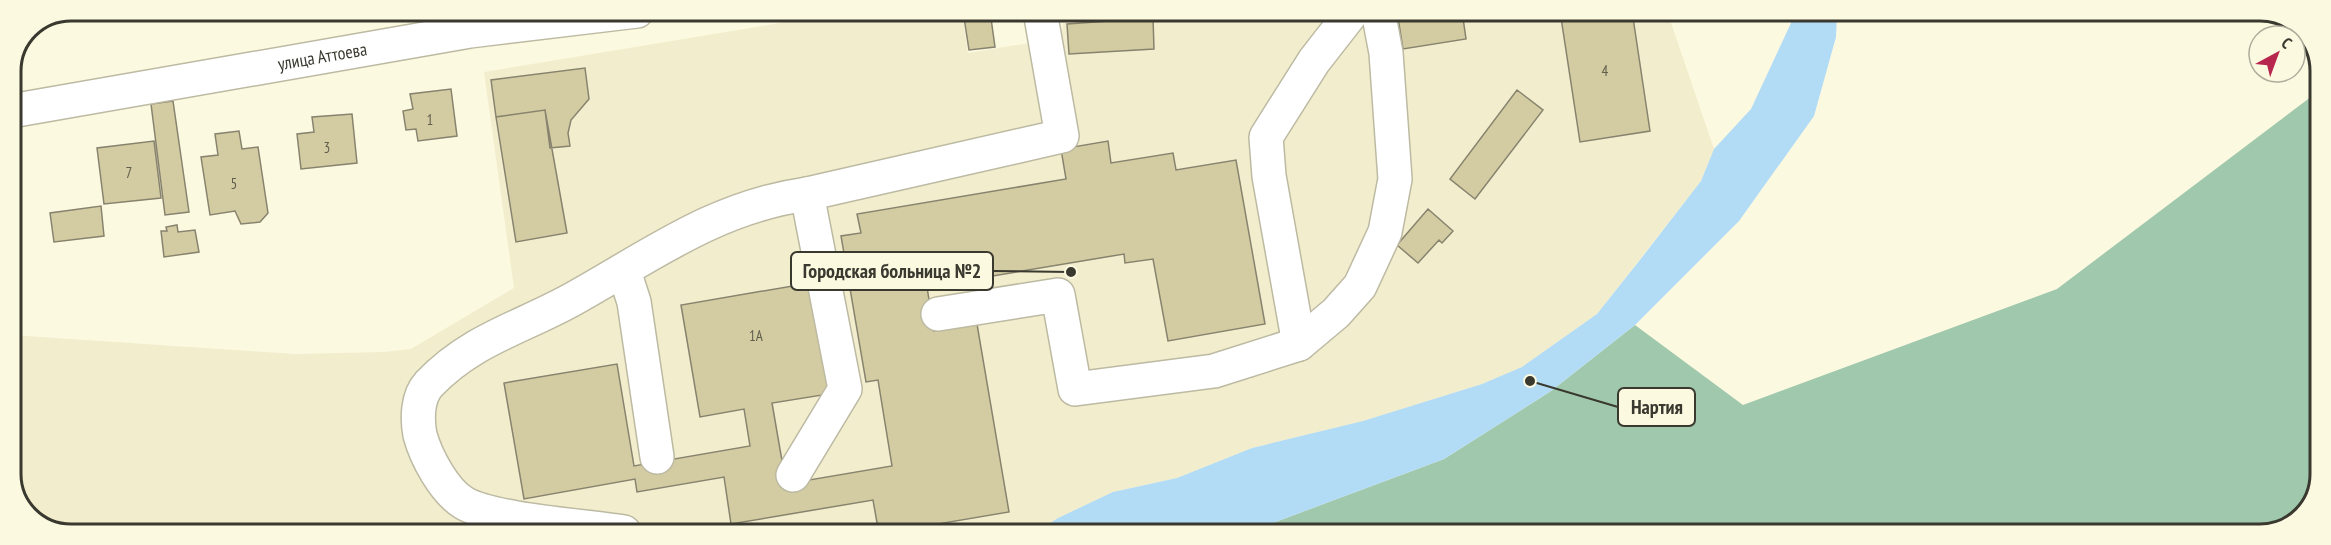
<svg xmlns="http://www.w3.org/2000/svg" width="2331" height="545" font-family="'PT Sans Narrow',sans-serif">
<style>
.built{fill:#f1edcd}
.forest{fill:#a0c8ad}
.water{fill:#b2dbf6}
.building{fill:#d3cca2;stroke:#87836e;stroke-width:1.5}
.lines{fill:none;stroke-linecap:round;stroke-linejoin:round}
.minor-casing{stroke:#bdbaa3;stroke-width:36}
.minor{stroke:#fff;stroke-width:33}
.labels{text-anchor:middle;stroke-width:5;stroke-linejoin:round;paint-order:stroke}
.number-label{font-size:15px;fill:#605e4c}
.street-label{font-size:18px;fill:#3a3930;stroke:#fcf9e1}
.rim{fill:none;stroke:#3a3930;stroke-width:3}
.leader{fill:none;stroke:#3a3930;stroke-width:2}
.callout-dot{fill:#3a3930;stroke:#fcf9e1;stroke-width:2}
.callout{fill:#fcf9e1;stroke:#3a3930;stroke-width:2}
.callout-label{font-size:20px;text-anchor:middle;font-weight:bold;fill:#3a3930}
</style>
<rect width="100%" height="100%" fill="#fcf9e1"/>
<path class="built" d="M 853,11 L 962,11 L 968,53 L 1060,38 L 1064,18 L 1154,12 L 1231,14 L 1230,11 L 1667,11 L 1714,149 L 1701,181 L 1597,314 L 1522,367 L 1482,384 L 1363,421 L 1252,448 L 1177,478 L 1113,492 L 1058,518 L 1033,534 L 90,533 L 52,529 L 26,514 L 11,481 L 11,335 L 295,354 L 384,352 L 411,349 L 514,288 L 484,72 Z"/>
<path class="forest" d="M 2320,90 L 2319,486 L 2297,522 L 2260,534 L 1237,534 L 1270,524 L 1444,459 L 1551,391 L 1635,325 L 1743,405 L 2057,289 Z"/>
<path class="water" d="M 1793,11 L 1837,11 L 1836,37 L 1814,116 L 1739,221 L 1635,325 L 1551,391 L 1444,459 L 1270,524 L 1237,534 L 1033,534 L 1058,518 L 1113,492 L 1177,478 L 1252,448 L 1363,421 L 1482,384 L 1522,367 L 1597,314 L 1643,256 L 1701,181 L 1714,149 L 1751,109 L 1791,23 Z"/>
<path class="building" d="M 963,11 L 990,11 L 995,47 L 969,50 Z
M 1397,11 L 1462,11 L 1466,39 L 1403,49 Z
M 1560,11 L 1632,11 L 1650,131 L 1580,142 Z
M 1153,18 L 1154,49 L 1069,54 L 1067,24 Z
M 585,68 L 589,99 L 571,120 L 568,133 L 570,146 L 550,148 L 545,110 L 496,117 L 491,80 Z
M 451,89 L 457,136 L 418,141 L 416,129 L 406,130 L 403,111 L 413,109 L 410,94 Z
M 1517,90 L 1543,110 L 1475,199 L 1450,179 Z
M 173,101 L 189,212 L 165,215 L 151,104 Z
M 545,110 L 567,233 L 516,242 L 496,117 Z
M 352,114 L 357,163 L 301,169 L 297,134 L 314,132 L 312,117 Z
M 239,131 L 242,149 L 258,147 L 268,213 L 260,222 L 241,224 L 235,211 L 210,215 L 201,157 L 218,155 L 215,134 Z
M 154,141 L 161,198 L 104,204 L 97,148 Z
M 1108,141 L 1111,163 L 1173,153 L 1176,170 L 1236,160 L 1265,324 L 1168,341 L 1153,259 L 1125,263 L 1124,254 L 927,287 L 934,331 L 977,324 L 1009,512 L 879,534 L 873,500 L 731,524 L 724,477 L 637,492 L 635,479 L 524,499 L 504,383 L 617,364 L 634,466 L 750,446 L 744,409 L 700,417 L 681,305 L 816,282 L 835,393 L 772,403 L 786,484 L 892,466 L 878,380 L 866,382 L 841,236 L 861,233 L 857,214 L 1066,179 L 1061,149 Z
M 101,206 L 104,236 L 54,242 L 50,213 Z
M 1428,209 L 1453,231 L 1442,243 L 1439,240 L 1418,263 L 1397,245 Z
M 177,225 L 178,232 L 195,230 L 199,252 L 164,257 L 161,231 L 167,231 L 166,227 Z"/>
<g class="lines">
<defs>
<g id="minor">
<path id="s1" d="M 11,111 L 470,31 L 637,11"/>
<path d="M 624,271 L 634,302 L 657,457"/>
<path d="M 938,314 L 1058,295 L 1075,389 L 1214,371 L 1299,344 L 1336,313 L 1360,286 L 1385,232 L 1395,179 L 1386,53 L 1378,11"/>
<path d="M 1299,344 L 1269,176 L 1266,137 L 1314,61 L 1353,11"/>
<path d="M 793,475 L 845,389 L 807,194"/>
<path d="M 624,532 C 586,526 493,520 464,503 C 444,491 426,457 420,435 C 417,419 417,397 429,384 C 472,339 521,328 573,299 C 652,255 715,207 807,194 L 1062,136 L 1040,11"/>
</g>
</defs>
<use href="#minor" class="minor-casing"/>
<use href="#minor" class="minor"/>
</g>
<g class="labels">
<g class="number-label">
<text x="1605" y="76">4</text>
<text x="430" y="125">1</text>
<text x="327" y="153">3</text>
<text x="129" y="178">7</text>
<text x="234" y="189">5</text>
<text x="756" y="341">1А</text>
</g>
<g class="street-label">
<text dy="6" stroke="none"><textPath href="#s1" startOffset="316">улица Аттоева</textPath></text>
</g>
</g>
<path d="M0 0H2331V545H0ZM71 21H2260A50 50 0 0 1 2310 71V474A50 50 0 0 1 2260 524H71A50 50 0 0 1 21 474V71A50 50 0 0 1 71 21Z" fill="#fcf9e1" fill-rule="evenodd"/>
<path class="rim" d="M71 21H2260A50 50 0 0 1 2310 71V474A50 50 0 0 1 2260 524H71A50 50 0 0 1 21 474V71A50 50 0 0 1 71 21Z"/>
<path class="leader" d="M1071 272L993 271M1530 381L1618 407"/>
<g class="callout-dot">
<circle cx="1071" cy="272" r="6"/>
<circle cx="1530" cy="381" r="6"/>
</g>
<g class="callout">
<rect x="791" y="252" width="202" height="38" rx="6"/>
<rect x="1618" y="388" width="77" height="38" rx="6"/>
</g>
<g class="callout-label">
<text x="892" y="278">Городская больница №2</text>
<text x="1657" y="414">Нартия</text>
</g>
<g transform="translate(2277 54) rotate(41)"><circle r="28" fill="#fcf9e1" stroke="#aeac9a" stroke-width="1.5"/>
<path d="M0-4.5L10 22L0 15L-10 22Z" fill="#b7264d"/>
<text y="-9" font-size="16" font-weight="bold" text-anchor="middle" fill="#3a3930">С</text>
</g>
</svg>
